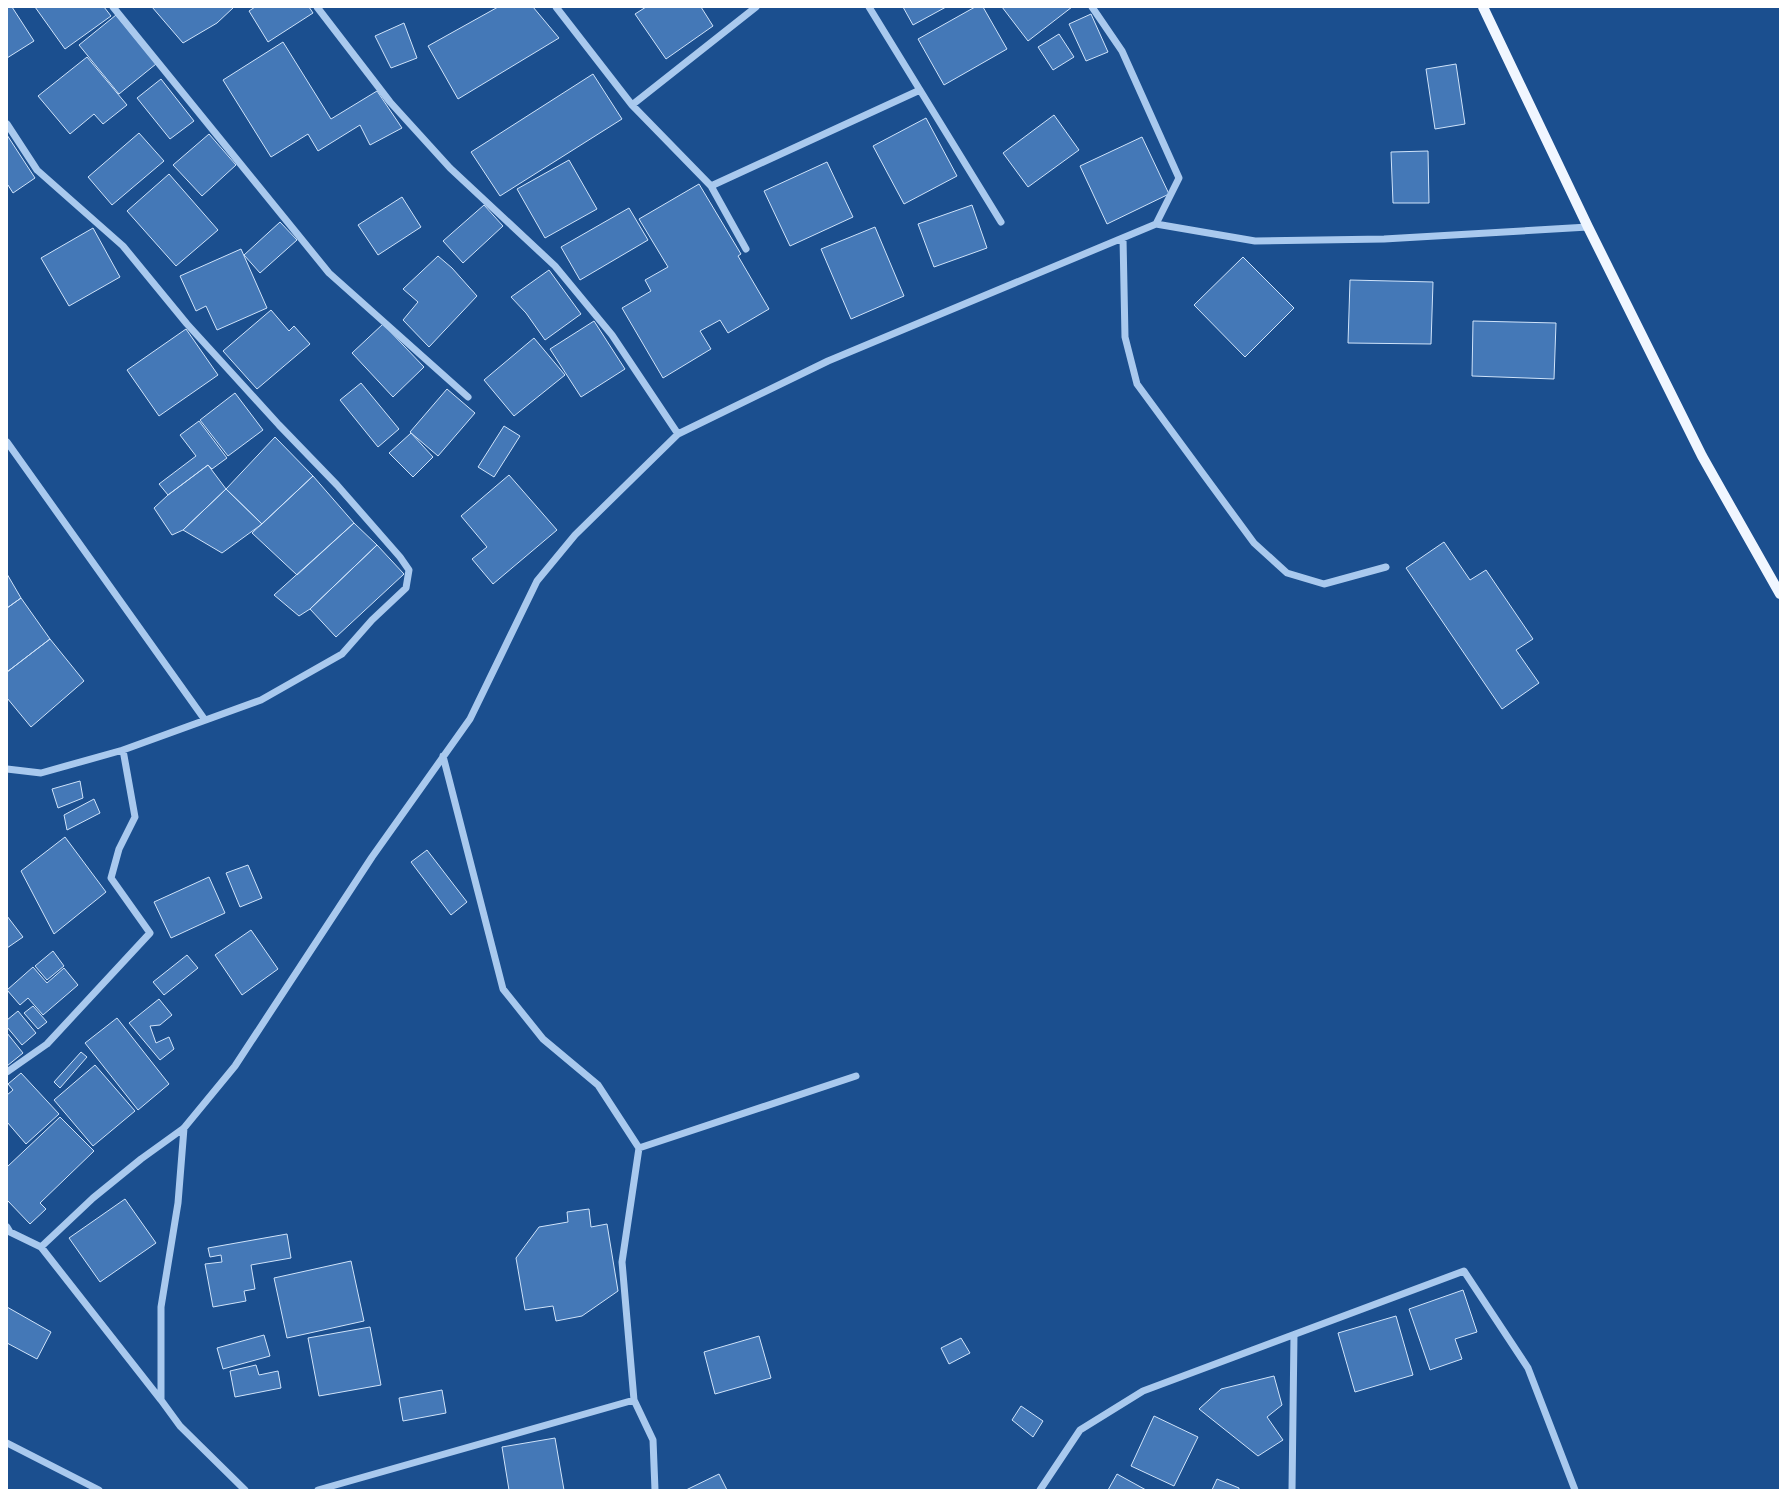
<svg xmlns="http://www.w3.org/2000/svg" width="1787" height="1497" font-family="Barlow,sans-serif">
<style>
.building{fill:#4478b7;stroke:#cfe3fa}
.lines{fill:none;stroke-linecap:round;stroke-linejoin:round}
.minor{stroke:#a9c9ee;stroke-width:7}
.major{stroke:#f0f6ff;stroke-width:10}
</style>
<rect width="100%" height="100%" fill="#1b4f8f"/>
<path class="building" d="M 7,7 L 12,7 L 34,41 L 7,58 Z
M 35,7 L 104,7 L 111,16 L 65,49 Z
M 152,7 L 234,7 L 217,23 L 183,43 Z
M 255,7 L 309,7 L 313,13 L 268,42 L 249,11 Z
M 498,7 L 533,7 L 559,38 L 458,99 L 428,46 Z
M 646,7 L 701,7 L 713,26 L 666,59 L 635,14 Z
M 903,7 L 946,7 L 913,25 Z
M 975,7 L 983,7 L 1007,49 L 944,85 L 918,39 Z
M 1002,7 L 1072,7 L 1028,41 Z
M 1091,14 L 1108,52 L 1086,61 L 1069,24 Z
M 116,15 L 156,64 L 119,94 L 79,45 Z
M 404,23 L 417,58 L 391,68 L 375,36 Z
M 1059,34 L 1074,57 L 1053,70 L 1038,47 Z
M 283,42 L 331,119 L 377,91 L 402,128 L 370,145 L 360,125 L 318,151 L 308,134 L 271,157 L 223,80 Z
M 87,57 L 127,105 L 103,124 L 94,114 L 70,134 L 38,96 Z
M 1456,64 L 1465,124 L 1435,129 L 1426,69 Z
M 593,74 L 622,119 L 500,196 L 471,152 Z
M 161,79 L 194,121 L 170,139 L 137,98 Z
M 1054,115 L 1079,150 L 1028,187 L 1003,153 Z
M 926,118 L 957,176 L 904,204 L 873,146 Z
M 139,133 L 164,161 L 112,205 L 88,177 Z
M 209,134 L 236,165 L 202,196 L 173,165 Z
M 7,135 L 35,178 L 13,193 L 8,185 L 7,186 Z
M 1142,137 L 1169,194 L 1107,224 L 1080,166 Z
M 1428,151 L 1429,203 L 1393,203 L 1391,152 Z
M 569,160 L 597,209 L 545,238 L 517,189 Z
M 827,162 L 853,217 L 790,246 L 764,191 Z
M 169,174 L 218,230 L 176,266 L 127,211 Z
M 699,184 L 741,254 L 738,256 L 769,309 L 728,333 L 720,320 L 700,331 L 711,349 L 663,378 L 622,308 L 651,291 L 645,280 L 668,267 L 639,219 Z
M 402,197 L 421,227 L 378,255 L 358,225 Z
M 484,205 L 503,226 L 463,263 L 443,241 Z
M 972,205 L 987,248 L 934,267 L 918,224 Z
M 629,208 L 648,240 L 580,280 L 561,247 Z
M 280,222 L 297,240 L 260,273 L 244,255 Z
M 875,227 L 904,296 L 851,319 L 821,249 Z
M 93,228 L 120,277 L 69,306 L 41,258 Z
M 241,249 L 267,308 L 217,330 L 206,306 L 196,311 L 180,276 Z
M 438,256 L 452,268 L 477,296 L 429,347 L 403,320 L 418,302 L 403,289 Z
M 1243,257 L 1294,308 L 1245,357 L 1194,305 Z
M 549,270 L 581,314 L 545,340 L 526,313 L 511,297 Z
M 1350,280 L 1433,282 L 1431,344 L 1348,343 Z
M 271,310 L 289,331 L 294,326 L 310,344 L 257,389 L 223,351 Z
M 594,321 L 625,369 L 581,397 L 550,349 Z
M 1473,321 L 1556,323 L 1554,379 L 1472,376 Z
M 383,324 L 424,367 L 393,397 L 352,353 Z
M 186,329 L 218,375 L 159,416 L 127,370 Z
M 534,338 L 565,375 L 514,416 L 484,380 Z
M 361,383 L 399,429 L 378,447 L 340,400 Z
M 447,389 L 475,413 L 438,456 L 410,432 Z
M 235,393 L 263,430 L 228,456 L 200,420 Z
M 199,421 L 227,458 L 212,469 L 208,465 L 168,495 L 159,484 L 196,456 L 180,435 Z
M 504,426 L 520,436 L 494,477 L 478,467 Z
M 411,433 L 433,457 L 413,477 L 389,453 Z
M 275,437 L 313,476 L 262,524 L 226,489 Z
M 208,465 L 226,489 L 183,530 L 172,535 L 154,508 L 168,495 Z
M 509,475 L 557,530 L 493,584 L 472,559 L 487,547 L 461,516 Z
M 313,476 L 354,523 L 297,575 L 252,533 Z
M 226,489 L 262,524 L 222,553 L 183,530 Z
M 354,523 L 377,545 L 310,609 L 299,616 L 274,595 Z
M 1444,542 L 1470,580 L 1486,570 L 1533,639 L 1516,650 L 1539,683 L 1502,709 L 1406,568 Z
M 377,545 L 404,574 L 336,637 L 310,609 Z
M 7,574 L 21,598 L 7,608 Z
M 21,598 L 50,639 L 7,672 L 7,608 Z
M 50,639 L 84,681 L 31,727 L 7,698 L 7,672 Z
M 80,781 L 83,798 L 58,808 L 52,789 Z
M 94,799 L 100,813 L 67,830 L 64,815 Z
M 65,837 L 106,892 L 54,934 L 21,871 Z
M 427,850 L 467,902 L 451,915 L 411,862 Z
M 248,865 L 262,898 L 240,907 L 226,873 Z
M 209,877 L 225,913 L 171,938 L 154,902 Z
M 7,916 L 23,937 L 7,948 Z
M 251,930 L 278,969 L 242,995 L 215,955 Z
M 53,951 L 64,966 L 47,980 L 35,966 Z
M 187,955 L 198,968 L 164,995 L 153,982 Z
M 33,967 L 47,983 L 64,968 L 78,985 L 43,1015 L 28,998 L 20,1005 L 7,990 Z
M 159,999 L 172,1015 L 160,1025 L 150,1026 L 156,1043 L 169,1037 L 174,1049 L 160,1060 L 129,1023 Z
M 33,1006 L 47,1022 L 38,1029 L 24,1013 Z
M 18,1011 L 36,1033 L 22,1045 L 7,1027 L 7,1020 Z
M 117,1018 L 169,1084 L 138,1110 L 85,1043 Z
M 7,1033 L 23,1053 L 7,1066 Z
M 81,1052 L 87,1057 L 60,1088 L 54,1082 Z
M 95,1065 L 135,1111 L 93,1146 L 54,1100 Z
M 21,1073 L 59,1114 L 26,1144 L 7,1122 L 7,1095 L 13,1090 L 8,1084 Z
M 60,1117 L 94,1151 L 40,1203 L 46,1209 L 30,1224 L 7,1200 L 7,1167 Z
M 125,1199 L 156,1243 L 100,1282 L 69,1238 Z
M 589,1209 L 591,1227 L 607,1224 L 618,1291 L 582,1316 L 556,1321 L 553,1306 L 525,1310 L 516,1258 L 539,1227 L 568,1222 L 567,1212 Z
M 287,1234 L 291,1258 L 251,1265 L 255,1289 L 244,1291 L 246,1301 L 213,1307 L 205,1264 L 222,1262 L 221,1255 L 210,1257 L 208,1248 Z
M 351,1261 L 364,1321 L 287,1338 L 274,1278 Z
M 1463,1290 L 1477,1332 L 1455,1339 L 1462,1359 L 1430,1370 L 1409,1309 Z
M 7,1307 L 51,1332 L 37,1359 L 7,1343 Z
M 1396,1316 L 1413,1375 L 1355,1392 L 1338,1333 Z
M 370,1327 L 381,1385 L 319,1396 L 308,1338 Z
M 264,1335 L 270,1356 L 223,1369 L 217,1348 Z
M 759,1336 L 771,1378 L 715,1394 L 704,1352 Z
M 961,1338 L 970,1353 L 949,1364 L 941,1348 Z
M 256,1365 L 259,1375 L 278,1371 L 281,1388 L 235,1397 L 230,1371 Z
M 1274,1376 L 1282,1405 L 1267,1417 L 1283,1440 L 1258,1456 L 1199,1409 L 1221,1389 Z
M 442,1390 L 446,1413 L 403,1421 L 399,1398 Z
M 1021,1406 L 1043,1421 L 1033,1437 L 1012,1420 Z
M 1154,1416 L 1198,1437 L 1174,1486 L 1131,1466 Z
M 555,1438 L 564,1490 L 509,1490 L 502,1447 Z
M 719,1474 L 727,1490 L 686,1490 Z
M 1117,1474 L 1146,1490 L 1108,1490 Z
M 1217,1479 L 1239,1488 L 1239,1490 L 1212,1490 Z"/>
<g class="lines">
<path class="minor" d="M 113,7 L 329,273 L 468,397
M 317,7 L 390,102 L 450,168 L 555,266 L 612,335 L 678,434
M 556,7 L 632,105 L 711,186 L 746,249
M 869,7 L 1001,222
M 632,105 L 756,7
M 7,124 L 37,170 L 123,246 L 187,324 L 279,425 L 337,485 L 400,557 L 409,570 L 406,588 L 372,620 L 342,654 L 261,700 L 123,750 L 41,773 L 7,769
M 711,186 L 920,90
M 1156,224 L 1255,241 L 1384,239 L 1588,227
M 1123,238 L 1125,337 L 1137,384 L 1254,543 L 1287,573 L 1324,584 L 1386,567
M 7,442 L 205,720
M 443,756 L 503,989 L 543,1039 L 598,1085 L 639,1148
M 7,1072 L 47,1044 L 150,933 L 111,878 L 119,849 L 135,817 L 123,750
M 184,1128 L 178,1203 L 161,1307 L 161,1400 L 180,1426 L 245,1490
M 7,1227 L 10,1232 L 41,1247 L 93,1198 L 141,1159 L 184,1128 L 235,1066 L 372,857 L 470,719 L 537,581 L 575,535 L 678,434 L 828,361 L 1156,224 L 1179,178 L 1122,51 L 1092,7
M 41,1247 L 161,1400
M 7,1443 L 99,1490
M 318,1490 L 634,1400
M 655,1490 L 653,1440 L 634,1400 L 622,1262 L 639,1148 L 856,1076
M 1040,1490 L 1080,1430 L 1143,1391 L 1464,1271 L 1528,1368 L 1575,1490
M 1292,1490 L 1294,1335"/>
<path class="major" d="M 1483,7 L 1588,227 L 1702,456 L 1780,594"/>
</g>
<rect width="1787" height="1497" fill="none" stroke="#ffffff" stroke-width="16"/>
</svg>
